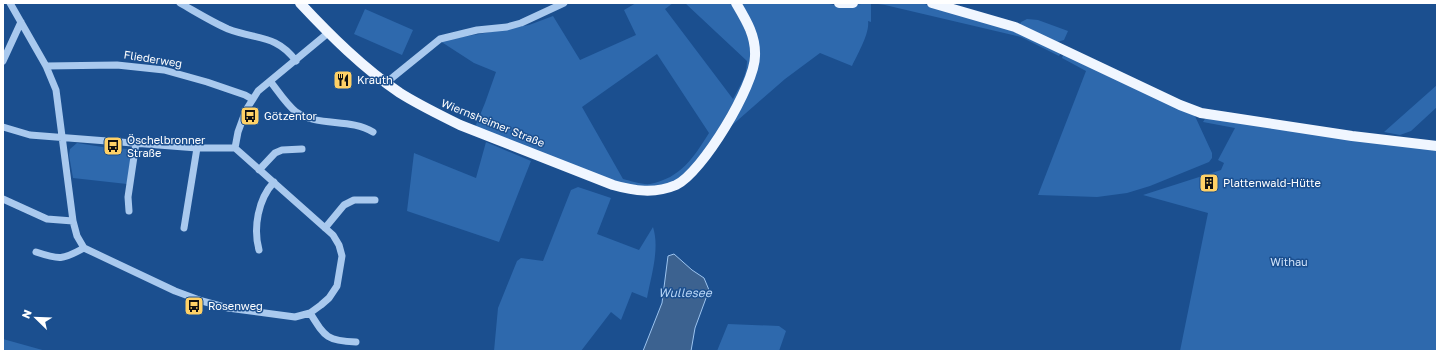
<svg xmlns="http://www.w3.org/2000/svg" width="1440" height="354" font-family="'Golos Text',sans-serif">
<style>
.green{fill:#2e69ad;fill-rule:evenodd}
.water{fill:#3c6290;stroke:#9cc4f0}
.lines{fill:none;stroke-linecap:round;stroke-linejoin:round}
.minor{stroke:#a9c9ee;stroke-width:7}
.major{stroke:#f0f6ff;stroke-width:10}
.labels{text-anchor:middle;stroke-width:3;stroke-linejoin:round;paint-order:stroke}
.street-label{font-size:11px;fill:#fff;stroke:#1b4f8f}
.poi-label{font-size:11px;fill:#fff;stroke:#1b4f8f;text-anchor:start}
.park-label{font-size:11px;fill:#cfe3fa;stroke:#1b4f8f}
.water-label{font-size:12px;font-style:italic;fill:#b5d3f5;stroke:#1b4f8f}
</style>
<rect width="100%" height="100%" fill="#1b4f8f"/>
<path class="green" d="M 636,3 L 673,3 L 665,9 L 733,99 C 740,86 747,75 747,61 L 685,3 L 732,3 L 752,45 L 749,76 L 705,152 L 679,180 L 659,187 L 624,185 L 475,127 L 485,103 L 496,72 L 474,63 L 440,41 L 529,25 L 553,16 L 580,60 L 636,35 L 624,10 ZM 657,54 L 709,133 C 694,157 681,178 650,184 C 643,185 631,181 623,179 L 582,107 Z
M 739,3 L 825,3 L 839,6 L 873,3 L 921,3 L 989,22 L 1062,51 L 1059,56 L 1021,37 L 885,5 L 871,3 L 871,22 L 868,21 C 870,33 857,55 852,66 L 820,53 L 785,79 L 722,134 L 756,68 Z
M 365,9 L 413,30 L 402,55 L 354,34 Z
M 1027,19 L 1038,20 L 1068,31 L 1064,40 L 1057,42 L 1019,26 L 1021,22 Z
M 1064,52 L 1194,114 L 1212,153 L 1212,158 L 1209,162 L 1150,186 L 1127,193 L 1097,197 L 1038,195 L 1086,71 L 1062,58 Z
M 1437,85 L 1437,107 L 1411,131 L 1400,135 L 1384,132 Z
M 1206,117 L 1437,149 L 1437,351 L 1180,351 L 1208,213 L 1143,195 L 1221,170 L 1224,163 L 1218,160 L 1235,128 L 1203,122 Z
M 486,142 L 531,161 L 499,242 L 407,211 L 414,153 L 476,178 Z
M 77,143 L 109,148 L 130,149 L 132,152 L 127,184 L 73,178 L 69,155 L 70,149 Z
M 578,187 L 611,198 L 597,234 L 639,250 L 653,227 C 660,249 651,276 647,298 L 632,292 L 621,320 L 611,312 L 581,351 L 494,351 L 498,308 L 517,261 L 521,258 L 543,261 L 571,190 Z
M 728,324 L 779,326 L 786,331 L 779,351 L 717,351 Z
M 3,339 L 46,351 L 3,351 Z"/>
<path class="water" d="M 674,254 L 692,270 L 704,278 L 709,290 L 695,328 L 691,351 L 643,351 L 662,303 L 668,256 Z"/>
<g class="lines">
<path class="minor" d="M 10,3 L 46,66 L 56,90 L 73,221 L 77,236 L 84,248 L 175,291 L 202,301 L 228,308 L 295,317 L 310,313 L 321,305 L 329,298 L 337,286 L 342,256 L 339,245 L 333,235 L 235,148
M 180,3 C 196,12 212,22 228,29 C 256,40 276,34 296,61
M 3,61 L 21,22
M 46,66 L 117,65 L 164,70 L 207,82 L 245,95 L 252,99
M 270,81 C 278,91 286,104 296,112 C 318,127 350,118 373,132
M 387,82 L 440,39 L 477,30 L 507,27 L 521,23 L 564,3
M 3,127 L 30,135 L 197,148 L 235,148
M 235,148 L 238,132 L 246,110 L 258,91 L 328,33
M 259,170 L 275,153 L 282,150 L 302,149
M 3,199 L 47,219 L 73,221
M 129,211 L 128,197 L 136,143
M 184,228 L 197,148
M 325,228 L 344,205 L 354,200 L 375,200
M 259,250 C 253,228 258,199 274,182
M 36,252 C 60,260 62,260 84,248
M 310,313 C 325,337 327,341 356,342"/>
<path class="major" d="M 300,3 C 331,36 363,68 400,93 C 419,105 440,115 460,125 L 613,185 C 634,191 655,194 676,185 C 702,173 755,85 755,56 C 756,36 746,20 736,3
M 839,3 L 853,3
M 932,3 L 1015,27 L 1180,105 L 1201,113 L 1352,136 L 1437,146"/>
</g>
<defs>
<symbol id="restaurant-square" viewBox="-11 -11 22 22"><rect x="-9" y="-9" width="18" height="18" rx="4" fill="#ffd166" stroke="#1b4f8f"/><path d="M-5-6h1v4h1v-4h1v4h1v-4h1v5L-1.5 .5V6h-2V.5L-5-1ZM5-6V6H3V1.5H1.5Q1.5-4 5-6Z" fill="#111"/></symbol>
<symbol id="bus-square" viewBox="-11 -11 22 22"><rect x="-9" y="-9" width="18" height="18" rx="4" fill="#ffd166" stroke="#1b4f8f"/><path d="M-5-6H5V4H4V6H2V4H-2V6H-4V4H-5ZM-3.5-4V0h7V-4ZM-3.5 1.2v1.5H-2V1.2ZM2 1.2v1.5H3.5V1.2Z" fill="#111"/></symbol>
<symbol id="building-square" viewBox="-11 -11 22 22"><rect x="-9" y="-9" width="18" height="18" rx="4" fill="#ffd166" stroke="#1b4f8f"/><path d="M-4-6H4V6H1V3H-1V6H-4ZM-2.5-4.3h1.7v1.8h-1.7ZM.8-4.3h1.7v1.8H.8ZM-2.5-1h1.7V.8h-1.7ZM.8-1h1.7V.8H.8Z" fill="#111"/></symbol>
</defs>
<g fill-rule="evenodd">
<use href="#restaurant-square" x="332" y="69" width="22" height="22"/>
<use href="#bus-square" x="239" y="105" width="22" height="22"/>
<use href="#bus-square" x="102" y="135" width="22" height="22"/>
<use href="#building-square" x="1198" y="172" width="22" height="22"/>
<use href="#bus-square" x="183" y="295" width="22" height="22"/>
</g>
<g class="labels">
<g class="street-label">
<text transform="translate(153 59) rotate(9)" y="4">Fliederweg</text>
<text transform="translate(493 123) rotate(22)" y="4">Wiernsheimer Straße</text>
</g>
<g class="poi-label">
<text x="357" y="84">Krauth</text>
<text x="264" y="120">Götzentor</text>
<text x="127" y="144">Öschelbronner<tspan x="127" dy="13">Straße</tspan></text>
<text x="1223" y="187">Plattenwald-Hütte</text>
<text x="208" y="310">Rosenweg</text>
</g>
<g class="park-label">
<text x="1289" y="266">Withau</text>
</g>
<g class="water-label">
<text x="685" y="297">Wullesee</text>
</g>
</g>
<rect width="1440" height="354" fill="none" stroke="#ffffff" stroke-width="8"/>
<g transform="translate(36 318) rotate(293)" stroke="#1b4f8f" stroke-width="3" paint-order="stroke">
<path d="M0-3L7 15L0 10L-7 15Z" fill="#ffffff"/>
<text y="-6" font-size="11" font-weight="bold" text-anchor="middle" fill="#ffffff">N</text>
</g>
</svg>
